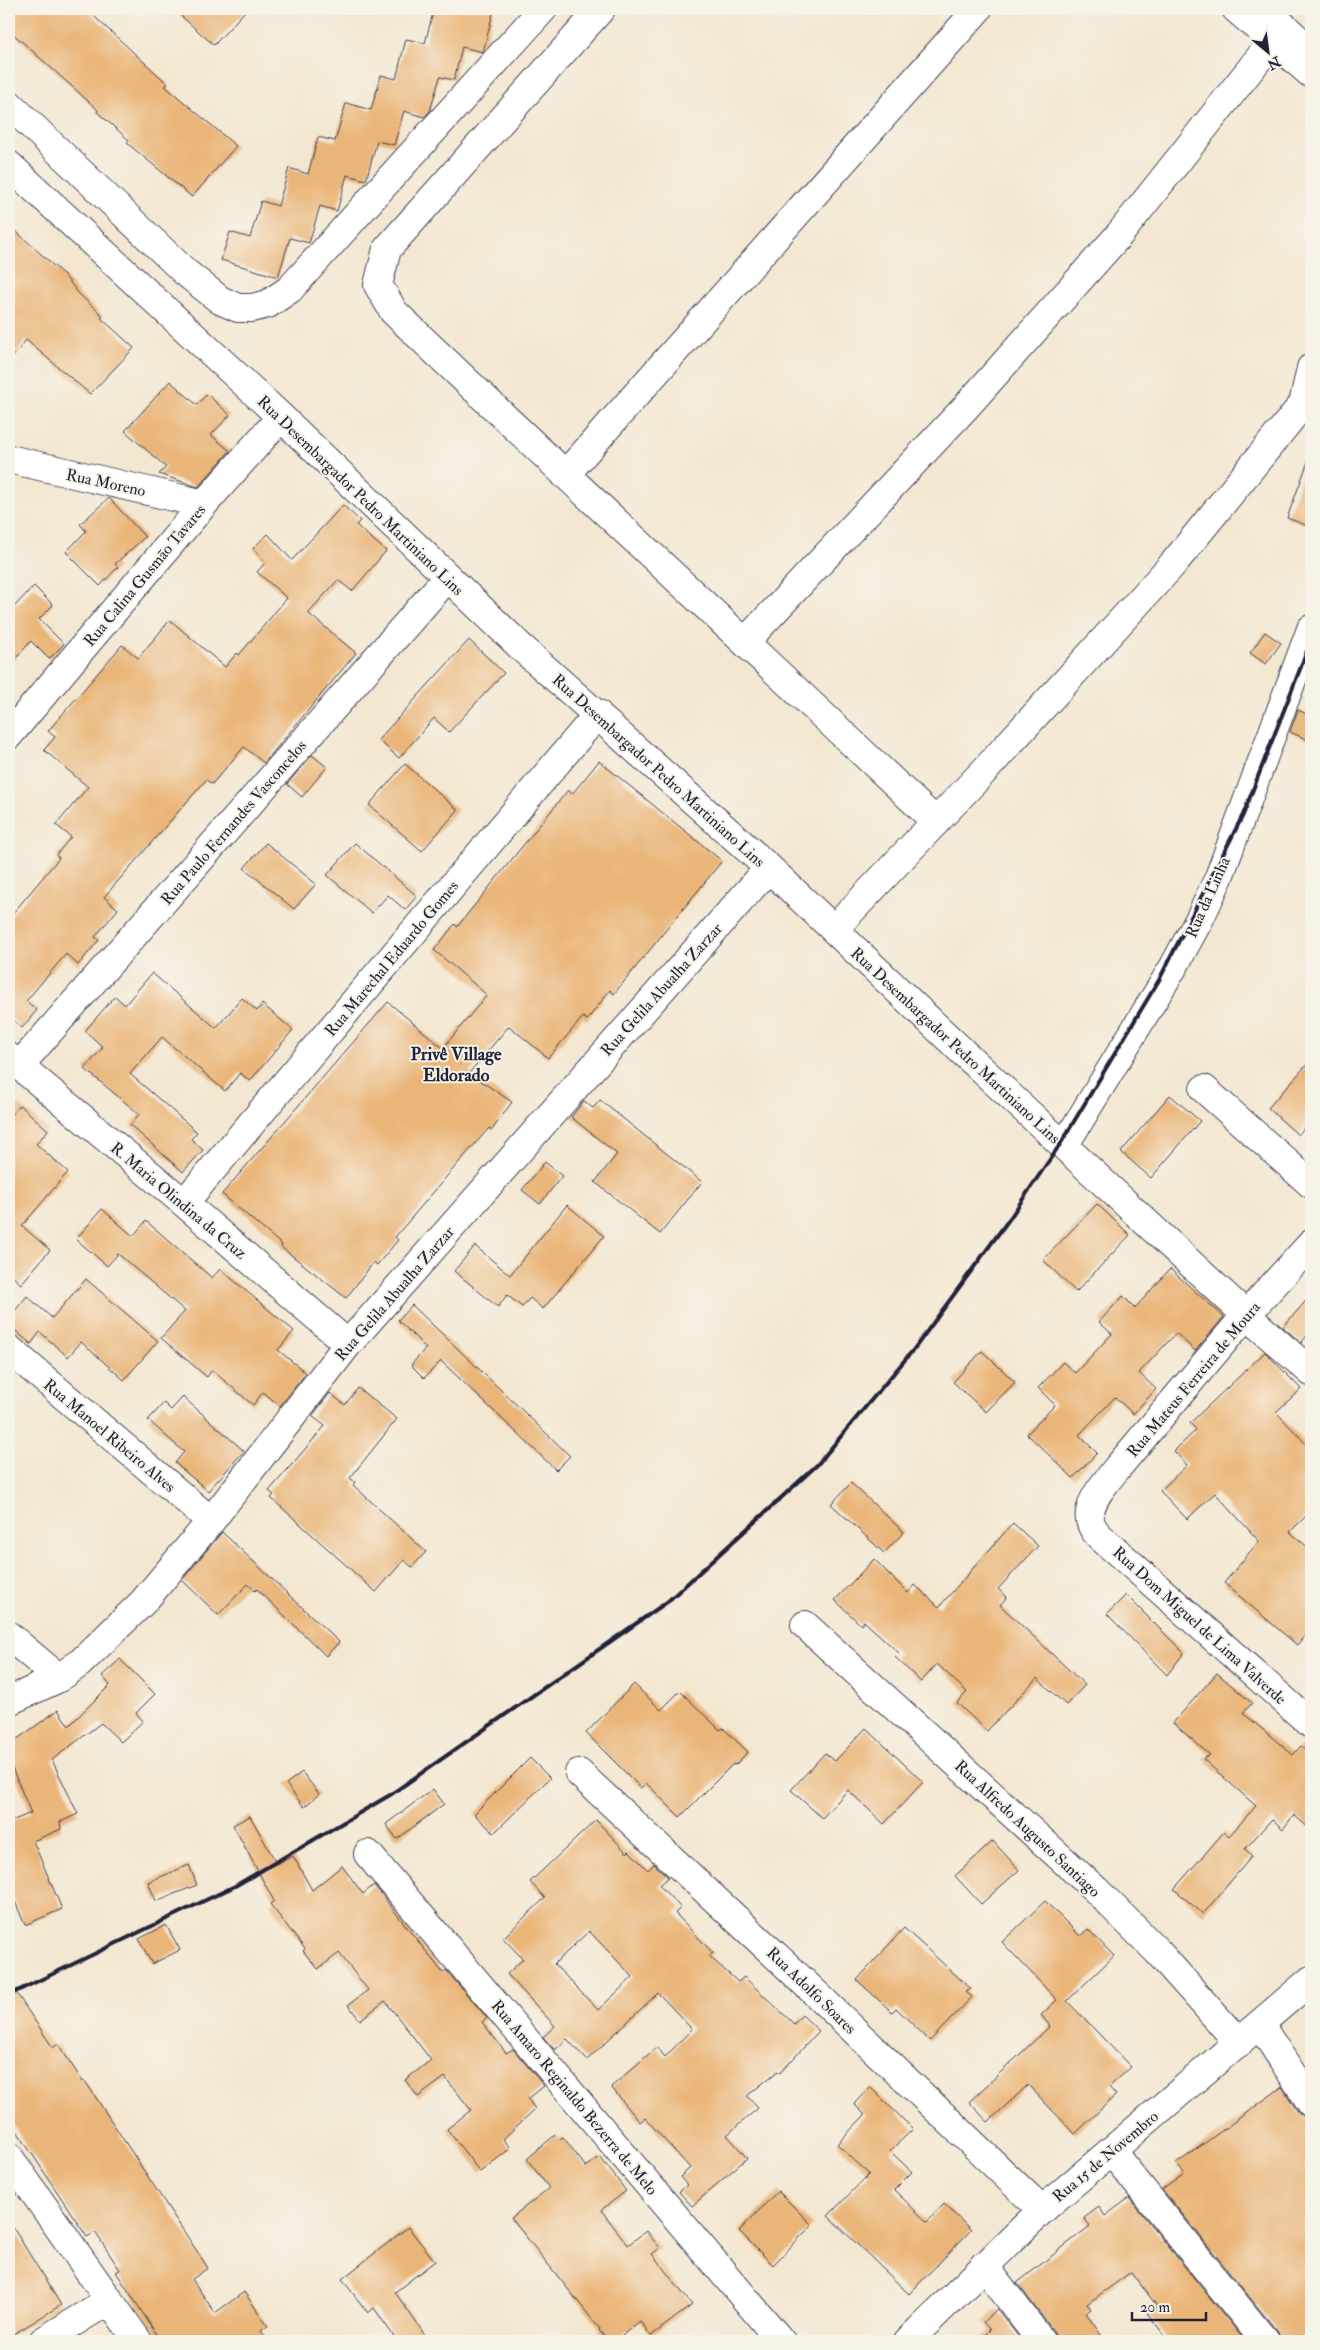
<svg xmlns="http://www.w3.org/2000/svg" width="1320" height="2350" font-family="'IM FELL Double Pica',serif">
<style>
.building{fill:#eab578;fill-rule:evenodd}
.lines{fill:none;stroke-linecap:round;stroke-linejoin:round}
.minor-casing{stroke:#414052;stroke-width:30}
.secondary-casing{stroke:#414052;stroke-width:30}
.minor{stroke:#fff;stroke-width:28}
.secondary{stroke:#fff;stroke-width:28}
.rail{stroke:#22223b;stroke-width:4}
.labels{text-anchor:middle;stroke-width:4;stroke-linejoin:round;paint-order:stroke}
.street-label{font-size:16px;fill:#22223b;stroke:#f7f3e8}
.neighbourhood-label{font-size:18px;font-weight:bold;fill:#22223b;stroke:#f7f3e8}
</style>
<rect width="100%" height="100%" fill="#f7f3e8"/>
<filter id="ink" filterUnits="userSpaceOnUse"><feTurbulence type="fractalNoise" baseFrequency=".02" numOctaves="2"/><feDisplacementMap in="SourceGraphic" scale="10" xChannelSelector="R" yChannelSelector="G"/><feConvolveMatrix kernelMatrix="1 2 1 2 8 2 1 2 1" color-interpolation-filters="sRGB"/></filter>
<filter id="wash" filterUnits="userSpaceOnUse"><feTurbulence type="fractalNoise" baseFrequency=".0096" numOctaves="4" result="noise"/><feDisplacementMap in="SourceGraphic" scale="20" xChannelSelector="R" yChannelSelector="G"/><feGaussianBlur stdDeviation="1.12" result="paint"/><feColorMatrix in="noise" values="0 0 0 0 0 0 0 0 0 0 0 0 0 0 0 0 0 1.4 0 .05"/><feComposite in="paint" operator="in"/></filter>
<g filter="url(#wash)">
<rect width="100%" height="100%" fill="#f3e7d1"/>
<g id="blocks">
<path class="building" d="M 9,9 L 86,9 L 168,84 L 165,86 L 236,146 L 192,197 L 127,143 L 129,140 L 97,112 L 98,110 L 9,30 Z
M 173,9 L 247,9 L 214,45 Z
M 434,9 L 494,9 L 483,52 L 462,47 L 454,80 L 440,77 L 430,111 L 424,117 L 404,111 L 394,145 L 377,141 L 366,180 L 347,175 L 337,211 L 320,206 L 309,243 L 290,238 L 278,277 L 221,260 L 230,232 L 250,238 L 261,201 L 278,206 L 289,168 L 308,174 L 318,137 L 335,141 L 346,103 L 371,110 L 381,75 L 396,79 L 406,39 L 425,43 Z
M 9,225 L 64,275 L 79,294 L 103,316 L 101,318 L 134,348 L 90,394 L 26,340 L 9,362 Z
M 170,381 L 197,405 L 207,394 L 230,415 L 211,435 L 230,451 L 198,487 L 159,474 L 166,467 L 125,431 Z
M 1309,459 L 1311,460 L 1311,527 L 1287,518 Z
M 109,498 L 145,537 L 115,564 L 118,567 L 100,586 L 66,552 L 86,531 L 80,524 Z
M 343,505 L 360,521 L 356,525 L 386,551 L 352,591 L 338,580 L 308,613 L 356,653 L 264,763 L 244,747 L 212,784 L 206,780 L 104,897 L 118,909 L 95,937 L 99,940 L 78,965 L 66,954 L 26,1001 L 37,1010 L 22,1028 L 11,1018 L 9,1020 L 9,918 L 59,858 L 56,855 L 71,837 L 56,825 L 88,787 L 44,750 L 55,737 L 48,731 L 122,645 L 138,658 L 170,620 L 225,667 L 237,653 L 239,655 L 287,598 L 257,572 L 265,563 L 253,548 L 268,534 L 292,560 Z
M 34,586 L 53,605 L 39,619 L 64,644 L 49,659 L 31,641 L 9,666 L 9,612 Z
M 1265,632 L 1281,643 L 1266,664 L 1250,653 Z
M 469,640 L 504,673 L 449,732 L 434,718 L 399,758 L 378,740 Z
M 1298,710 L 1311,716 L 1311,741 L 1290,732 Z
M 312,755 L 327,767 L 302,797 L 287,784 Z
M 599,761 L 722,861 L 614,994 L 610,990 L 587,1020 L 583,1017 L 548,1058 L 509,1026 L 469,1073 L 512,1102 L 492,1130 L 489,1128 L 454,1168 L 395,1237 L 398,1240 L 377,1265 L 374,1262 L 346,1298 L 281,1247 L 282,1245 L 222,1194 L 388,1002 L 443,1048 L 487,995 L 434,950 L 455,924 L 457,927 L 568,790 L 572,794 Z
M 405,764 L 458,810 L 422,851 L 369,805 Z
M 266,843 L 316,884 L 294,909 L 244,868 Z
M 355,843 L 417,896 L 405,910 L 388,895 L 372,913 L 327,875 Z
M 152,973 L 216,1028 L 242,998 L 257,1011 L 262,1004 L 293,1030 L 250,1081 L 240,1073 L 225,1091 L 162,1037 L 130,1074 L 197,1132 L 191,1139 L 203,1150 L 183,1172 L 130,1125 L 139,1114 L 85,1069 L 103,1047 L 85,1031 L 115,996 L 125,1005 Z
M 1311,1060 L 1311,1120 L 1298,1135 L 1268,1108 Z
M 1170,1095 L 1200,1121 L 1151,1178 L 1121,1152 Z
M 600,1100 L 702,1182 L 660,1234 L 595,1182 L 617,1154 L 571,1117 L 584,1101 L 593,1108 Z
M 20,1105 L 48,1130 L 36,1144 L 68,1172 L 22,1226 L 50,1250 L 21,1284 L 9,1273 L 9,1117 Z
M 545,1162 L 562,1176 L 540,1204 L 522,1190 Z
M 1097,1204 L 1130,1235 L 1076,1292 L 1043,1260 Z
M 567,1205 L 604,1236 L 543,1309 L 530,1298 L 522,1307 L 507,1295 L 498,1307 L 454,1271 L 475,1246 L 510,1275 Z
M 102,1209 L 133,1236 L 146,1221 L 212,1278 L 220,1269 L 294,1331 L 278,1350 L 306,1373 L 280,1406 L 263,1392 L 253,1405 L 212,1370 L 207,1377 L 161,1338 L 185,1311 L 118,1254 L 107,1266 L 76,1239 Z
M 1170,1269 L 1224,1317 L 1195,1351 L 1176,1333 L 1139,1373 L 1156,1389 L 1133,1414 L 1115,1397 L 1079,1435 L 1097,1453 L 1073,1478 L 1027,1434 L 1055,1405 L 1038,1388 L 1063,1362 L 1075,1373 L 1112,1334 L 1099,1322 L 1123,1296 L 1135,1308 Z
M 86,1279 L 158,1341 L 124,1380 L 81,1342 L 68,1357 L 40,1332 L 31,1344 L 9,1325 L 9,1318 L 27,1296 L 52,1318 Z
M 1311,1295 L 1311,1331 L 1301,1343 L 1283,1327 Z
M 412,1305 L 570,1456 L 556,1470 L 441,1361 L 424,1378 L 411,1365 L 426,1348 L 398,1320 Z
M 982,1351 L 1015,1382 L 986,1412 L 953,1382 Z
M 1265,1352 L 1301,1389 L 1276,1412 L 1311,1449 L 1311,1511 L 1290,1532 L 1311,1550 L 1311,1628 L 1297,1645 L 1224,1583 L 1259,1541 L 1215,1493 L 1187,1519 L 1160,1491 L 1187,1465 L 1174,1451 L 1196,1430 L 1190,1423 Z
M 358,1388 L 397,1419 L 350,1478 L 355,1482 L 353,1485 L 426,1552 L 412,1567 L 404,1560 L 376,1592 L 271,1498 L 274,1495 L 269,1491 L 325,1426 L 312,1416 L 330,1393 L 345,1405 Z
M 183,1397 L 244,1451 L 208,1491 L 175,1463 L 184,1452 L 148,1420 L 164,1403 L 171,1410 Z
M 851,1483 L 904,1532 L 884,1553 L 831,1504 Z
M 1013,1523 L 1038,1546 L 998,1589 L 1007,1597 L 1000,1605 L 1085,1685 L 1066,1705 L 1037,1678 L 987,1731 L 957,1703 L 967,1692 L 937,1664 L 921,1682 L 895,1657 L 899,1653 L 864,1621 L 861,1625 L 835,1600 L 874,1559 L 908,1593 L 915,1585 L 939,1607 Z
M 222,1532 L 339,1642 L 326,1656 L 257,1589 L 255,1591 L 248,1584 L 218,1615 L 182,1580 Z
M 1126,1595 L 1184,1653 L 1167,1675 L 1107,1614 Z
M 120,1659 L 155,1694 L 136,1713 L 143,1721 L 121,1742 L 101,1723 L 52,1760 L 78,1814 L 60,1822 L 61,1829 L 33,1841 L 62,1909 L 25,1925 L 9,1887 L 9,1822 L 31,1813 L 9,1761 L 9,1745 L 58,1710 L 69,1726 L 110,1685 L 102,1676 Z
M 1217,1673 L 1252,1703 L 1243,1713 L 1293,1755 L 1301,1746 L 1311,1755 L 1311,1830 L 1294,1815 L 1283,1829 L 1272,1819 L 1245,1849 L 1252,1856 L 1203,1914 L 1174,1889 L 1224,1832 L 1229,1836 L 1256,1806 L 1203,1759 L 1210,1755 L 1173,1723 Z
M 634,1684 L 661,1710 L 680,1691 L 720,1730 L 723,1728 L 748,1752 L 735,1765 L 733,1764 L 680,1817 L 646,1783 L 641,1788 L 586,1733 Z
M 866,1728 L 923,1782 L 884,1824 L 848,1790 L 822,1818 L 791,1790 L 825,1753 L 835,1761 Z
M 530,1758 L 550,1778 L 494,1833 L 474,1814 Z
M 302,1772 L 319,1794 L 304,1807 L 286,1784 Z
M 433,1789 L 444,1804 L 397,1839 L 386,1824 Z
M 250,1816 L 277,1864 L 293,1856 L 312,1890 L 342,1866 L 363,1894 L 374,1885 L 443,1973 L 446,1970 L 487,2018 L 482,2022 L 506,2053 L 513,2049 L 544,2086 L 528,2099 L 535,2109 L 503,2139 L 511,2148 L 480,2172 L 447,2129 L 471,2110 L 445,2077 L 418,2097 L 405,2080 L 431,2060 L 418,2043 L 385,2001 L 360,2020 L 348,2005 L 368,1990 L 339,1953 L 318,1969 L 303,1951 L 305,1949 L 270,1904 L 274,1901 L 233,1825 Z
M 596,1820 L 627,1853 L 629,1851 L 648,1870 L 654,1864 L 668,1877 L 659,1885 L 681,1908 L 675,1913 L 713,1953 L 709,1956 L 738,1982 L 744,1977 L 794,2024 L 802,2015 L 819,2031 L 780,2073 L 778,2071 L 747,2096 L 758,2108 L 727,2135 L 747,2158 L 692,2206 L 679,2192 L 687,2185 L 680,2177 L 690,2168 L 645,2118 L 640,2122 L 611,2087 L 657,2047 L 665,2057 L 692,2029 L 658,1993 L 587,2060 L 567,2039 L 555,2050 L 543,2037 L 555,2026 L 507,1974 L 523,1959 L 503,1938 L 545,1898 L 530,1882 ZM 589,1931 L 633,1977 L 598,2010 L 554,1964 Z
M 993,1841 L 1019,1870 L 981,1904 L 955,1876 Z
M 189,1865 L 197,1885 L 156,1901 L 148,1882 Z
M 1045,1901 L 1080,1936 L 1088,1929 L 1114,1956 L 1067,2001 L 1131,2067 L 1109,2087 L 1116,2095 L 1075,2134 L 1028,2085 L 988,2122 L 969,2102 L 1050,2026 L 1041,2015 L 1057,2000 L 1002,1942 Z
M 166,1925 L 180,1950 L 152,1964 L 139,1939 Z
M 904,1928 L 971,1989 L 966,1992 L 972,1997 L 930,2041 L 896,2008 L 892,2012 L 857,1980 Z
M 9,1982 L 53,2048 L 58,2044 L 83,2082 L 85,2081 L 208,2268 L 192,2279 L 215,2313 L 244,2292 L 268,2326 L 261,2331 L 269,2341 L 161,2341 L 116,2272 L 120,2270 L 95,2232 L 87,2237 L 9,2119 Z
M 870,2087 L 913,2129 L 890,2151 L 912,2172 L 894,2190 L 927,2222 L 944,2204 L 971,2230 L 909,2294 L 828,2216 L 869,2174 L 837,2144 L 865,2115 L 854,2104 Z
M 1282,2087 L 1298,2112 L 1304,2117 L 1311,2119 L 1311,2341 L 1280,2341 L 1277,2331 L 1162,2189 L 1184,2173 L 1176,2164 Z
M 555,2135 L 559,2139 L 563,2137 L 586,2167 L 600,2157 L 626,2191 L 601,2210 L 628,2245 L 646,2231 L 660,2248 L 652,2254 L 692,2305 L 651,2336 L 640,2321 L 615,2341 L 608,2341 L 599,2330 L 600,2329 L 511,2218 L 549,2188 L 527,2159 Z
M 778,2191 L 812,2225 L 773,2265 L 739,2231 Z
M 1129,2198 L 1245,2341 L 1169,2341 L 1147,2313 L 1157,2306 L 1131,2272 L 1087,2304 L 1091,2309 L 1086,2313 L 1105,2341 L 1056,2341 L 1054,2332 L 1017,2283 L 1090,2226 L 1084,2218 L 1099,2207 L 1105,2216 Z
M 9,2221 L 61,2305 L 9,2337 Z
M 408,2227 L 435,2261 L 395,2292 L 429,2341 L 397,2341 L 374,2308 L 368,2313 L 342,2279 Z
M 997,2309 L 1022,2341 L 979,2341 L 990,2330 L 983,2322 Z"/>
</g>
</g>
<g filter="url(#ink)">
<use href="#blocks" fill-opacity="0" stroke="#414052" stroke-width="1"/>
<g class="lines">
<defs>
<path id="minor" d="M 601,9 L 387,249 L 378,285 L 394,312 C 573,484 756,651 936,822
M 1236,9 L 1311,74
M 1265,9 L 1301,42
M 9,104 L 185,272 L 220,300 L 238,308 L 252,308 L 268,304 L 290,289 L 543,9
M 9,165 L 281,417 L 523,649 L 769,868 L 966,1055 L 1246,1315 L 1311,1372
M 9,459 L 204,504
M 565,475 L 978,9
M 746,641 L 964,409 L 1119,235 L 1272,42 L 1288,31
M 9,735 L 204,504 L 281,417
M 834,929 L 986,769 L 1173,564 L 1303,404 L 1311,368
M 9,1057 L 184,1203 L 348,1344
M 19,1066 L 447,578
M 1204,1089 L 1311,1184
M 1064,1146 L 1174,966 L 1200,918 L 1219,877 L 1311,629
M 184,1203 L 598,714
M 1311,1244 L 1246,1315 L 1118,1467 C 1107,1481 1082,1506 1092,1526 C 1096,1535 1106,1542 1114,1549 L 1311,1724
M 9,1349 L 211,1521
M 805,1625 L 1096,1890 L 1158,1952 L 1239,2043
M 9,1636 L 59,1678
M 9,1701 L 59,1678 L 80,1663 L 143,1602 L 211,1521 L 348,1344 L 769,868
M 579,1773 L 787,1966 L 1042,2210
M 368,1854 L 781,2341
M 1260,2025 L 1311,2103
M 1111,2151 L 1265,2341
M 9,2157 L 138,2341
M 984,2265 L 1041,2341
M 43,2341 L 108,2301"/>
<path id="secondary" d="M 908,2341 L 1042,2210 L 1311,1980"/>
</defs>
<use href="#minor" class="minor-casing"/>
<use href="#secondary" class="secondary-casing"/>
<use href="#minor" class="minor"/>
<use href="#secondary" class="secondary"/>
<path class="rail" d="M 9,1995 L 235,1886 L 390,1795 L 667,1602 L 817,1465 L 914,1349 L 1010,1218 L 1061,1143 L 1159,980 L 1243,815 L 1311,641"/>
</g>
</g>
<g class="labels">
<g class="street-label">
<text transform="translate(106 482) rotate(12)" y="6">Rua Moreno</text>
<text transform="translate(361 495) rotate(44)" y="6">Rua Desembargador Pedro Martiniano Lins</text>
<text transform="translate(144 575) rotate(-50)" y="6">Rua Calina Gusmão Tavares</text>
<text transform="translate(659 770) rotate(42)" y="6">Rua Desembargador Pedro Martiniano Lins</text>
<text transform="translate(233 822) rotate(-49)" y="6">Rua Paulo Fernandes Vasconcelos</text>
<text transform="translate(1207 897) rotate(-66)" y="6">Rua da Linha</text>
<text transform="translate(391 958) rotate(-50)" y="6">Rua Marechal Eduardo Gomes</text>
<text transform="translate(661 989) rotate(-48)" y="6">Rua Gelila Abualha Zarzar</text>
<text transform="translate(956 1045) rotate(43)" y="6">Rua Desembargador Pedro Martiniano Lins</text>
<text transform="translate(179 1200) rotate(40)" y="6">R. Maria Olindina da Cruz</text>
<text transform="translate(394 1293) rotate(-49)" y="6">Rua Gelila Abualha Zarzar</text>
<text transform="translate(1193 1379) rotate(-50)" y="6">Rua Mateus Ferreira de Moura</text>
<text transform="translate(110 1435) rotate(40)" y="6">Rua Manoel Ribeiro Alves</text>
<text transform="translate(1200 1625) rotate(42)" y="6">Rua Dom Miguel de Lima Valverde</text>
<text transform="translate(1028 1828) rotate(43)" y="6">Rua Alfredo Augusto Santiago</text>
<text transform="translate(812 1990) rotate(44)" y="6">Rua Adolfo Soares</text>
<text transform="translate(575 2097) rotate(50)" y="6">Rua Amaro Reginaldo Bezerra de Melo</text>
<text transform="translate(1105 2156) rotate(-40)" y="6">Rua 15 de Novembro</text>
</g>
<g class="neighbourhood-label">
<text x="456" y="1060">Privê Village<tspan x="456" dy="21">Eldorado</tspan></text>
</g>
</g>
<rect width="1320" height="2350" fill="none" stroke="#f7f3e8" stroke-width="30"/>
<g transform="translate(1268 52) rotate(151)" stroke="#f7f3e8" stroke-width="4" paint-order="stroke">
<path d="M0-4L9 19L0 12L-9 19Z" fill="#22223b"/>
<text y="-8" font-size="14" font-weight="bold" text-anchor="middle" fill="#22223b">N</text>
</g>
<path d="M1132 2312v8h74v-8" fill="none" stroke="#22223b" stroke-width="2.5"/>
<text x="1140" y="2312" font-size="15" fill="#22223b" stroke="#f7f3e8" stroke-width="4" paint-order="stroke">20 m</text>
</svg>
